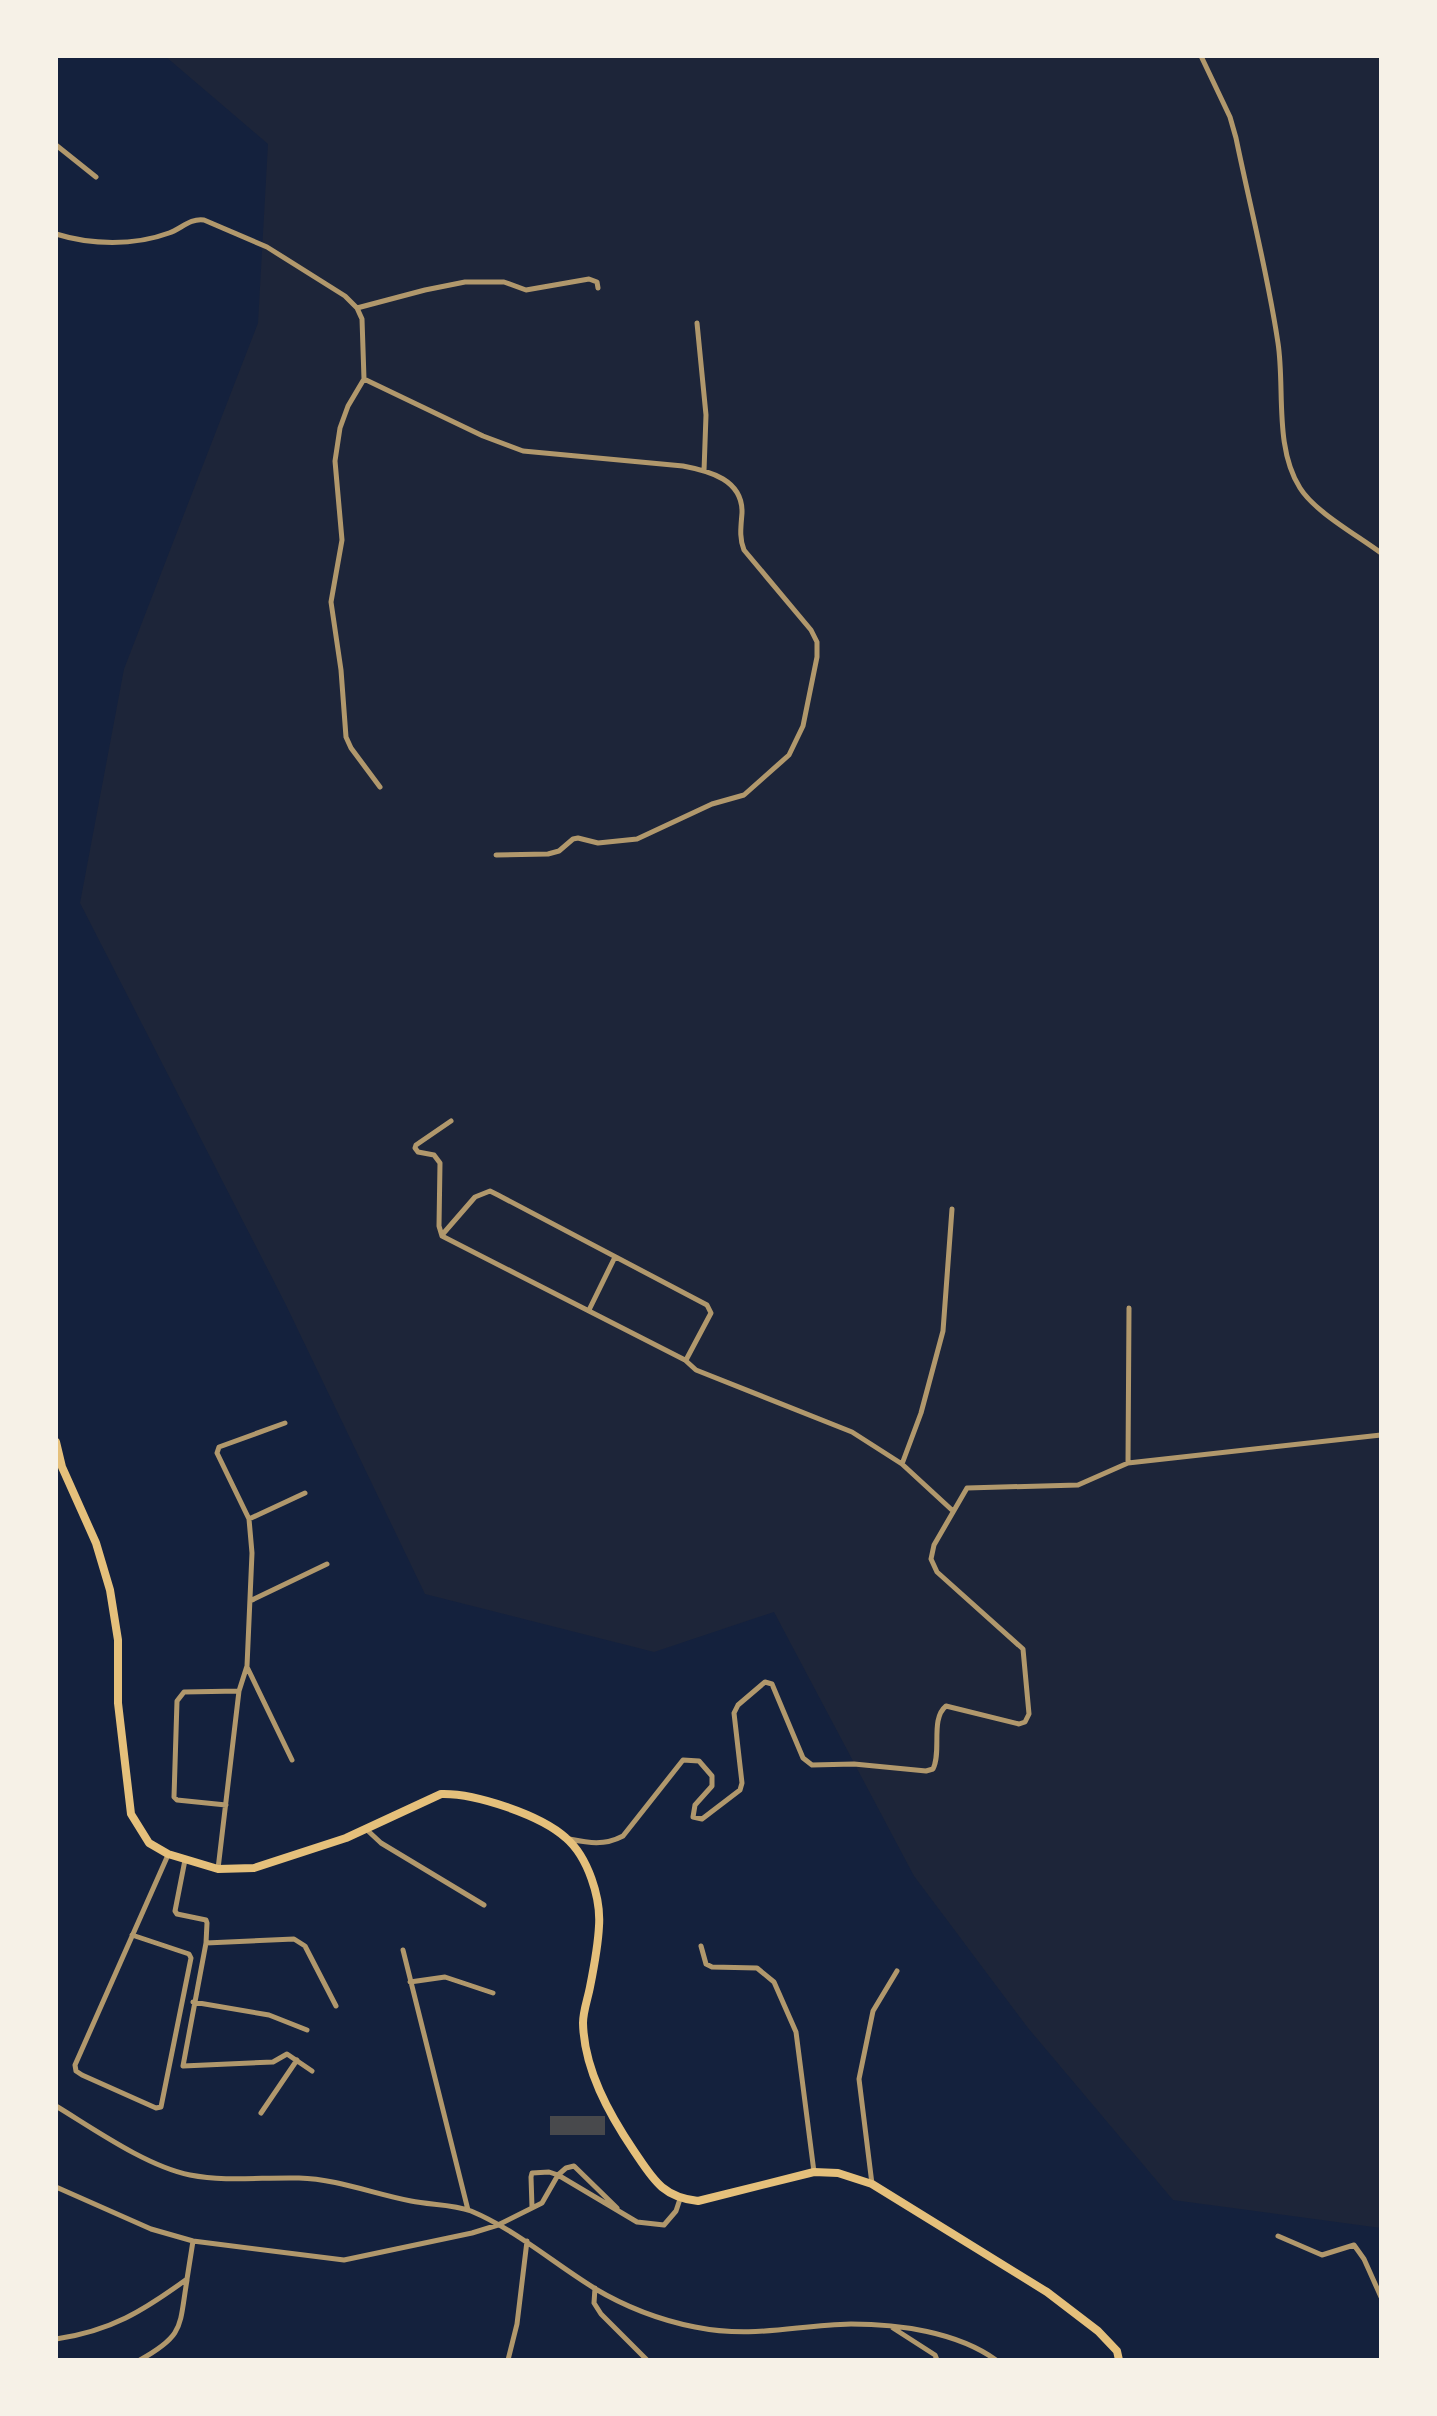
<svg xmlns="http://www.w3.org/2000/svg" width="1437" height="2416" font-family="Mulish,sans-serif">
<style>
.green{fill:#1d2539}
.building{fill:#48494c}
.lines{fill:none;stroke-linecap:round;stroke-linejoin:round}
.minor{stroke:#b1986c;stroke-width:5}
.primary{stroke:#e5c07b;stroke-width:8}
</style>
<rect width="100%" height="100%" fill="#14213d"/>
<path class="green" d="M 165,56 L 1381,56 L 1381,2228 L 1173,2200 L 1028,2028 L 914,1876 L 774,1612 L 654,1652 L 425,1594 L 285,1303 L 80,903 L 124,669 L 258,323 L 268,144 Z"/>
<path class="building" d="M 550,2116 L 605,2116 L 605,2135 L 550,2135 Z"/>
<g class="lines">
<path class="minor" d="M 1201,56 L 1230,117 L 1236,138 C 1250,206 1268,275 1278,343 C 1285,388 1274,447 1300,488 C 1315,512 1357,535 1381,553
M 56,145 L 96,177
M 56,234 C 91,245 134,246 169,233 C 181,229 190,218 204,220 L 267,247 L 345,296 L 357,308 L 362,319 L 364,379 L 348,406 L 340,428 L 335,461 L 342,540 L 331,602 L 341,670 L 346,737 L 351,748 L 380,787
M 357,308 L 425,290 L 465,282 L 504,282 L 526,290 L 589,279 L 597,282 L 598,288
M 697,323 L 706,415 L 704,471
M 364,379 L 483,436 L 523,451 L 683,466 C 710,471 743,480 742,513 C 741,526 739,538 744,550 L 811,630 L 817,642 L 817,657 L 803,726 L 789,755 L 744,795 L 712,804 L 637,839 L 598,843 L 578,838 L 573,839 L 559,851 L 548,854 L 496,855
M 451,1121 L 416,1145 L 415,1148 L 418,1152 L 434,1155 L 440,1163 L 439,1226 L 442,1236 L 685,1360 L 696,1370 L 852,1432 L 902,1464 L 953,1511
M 442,1235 L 475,1197 L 490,1191 L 498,1195 L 707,1305 L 711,1313 L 686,1360
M 589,1310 L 615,1257
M 1128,1463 L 1129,1308
M 902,1464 L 921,1413 L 943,1331 L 952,1209
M 249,1519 L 305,1493
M 250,1601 L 327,1564
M 247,1667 L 292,1760
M 226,1805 L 177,1800 L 174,1797 L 177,1701 L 184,1692 L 239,1691
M 366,1829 L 381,1843 L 484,1905
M 569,1839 C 589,1843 604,1846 623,1836 L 683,1760 L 699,1761 L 712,1776 L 712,1786 L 695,1805 L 693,1817 L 702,1819 L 740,1790 L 742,1783 L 734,1713 L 738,1705 L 765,1682 L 772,1684 L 803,1758 L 812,1765 L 854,1764 L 926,1771 L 933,1769 C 942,1751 930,1719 946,1706 L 1019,1724 L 1025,1722 L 1029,1714 L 1023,1649 L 937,1572 L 931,1559 L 934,1545 L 967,1488 L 1078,1485 L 1128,1463 L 1381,1435
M 185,1860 L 175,1911 L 177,1914 L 206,1920 L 207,1923 L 206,1943 L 183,2066 L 273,2062 L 287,2054 L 312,2071
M 218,1869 L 239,1691 L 247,1666 L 252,1553 L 249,1519 L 217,1453 L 219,1447 L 285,1423
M 132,1935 L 189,1954 L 191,1958 L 161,2107 L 156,2108 L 82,2075 L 76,2071 L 75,2065 L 168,1855
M 206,1943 L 294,1939 L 305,1946 L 336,2006
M 701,1946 L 706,1964 L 712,1967 L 757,1968 L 774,1982 L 796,2032 L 814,2172
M 403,1950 L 468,2210
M 410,1982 L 445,1977 L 493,1993
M 193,2002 L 269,2015 L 307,2030
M 56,2106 C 94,2129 146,2166 190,2175 C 226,2182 262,2177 299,2178 C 337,2179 374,2194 411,2201 C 430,2205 453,2204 471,2211 C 516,2230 552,2262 594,2288 C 624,2306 660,2320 695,2327 C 754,2339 795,2325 851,2324 C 899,2324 957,2332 996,2360
M 261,2113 L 297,2060
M 872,2184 L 859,2079 L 873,2011 L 897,1971
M 56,2187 L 151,2229 L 193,2241 L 344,2260 L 472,2233 L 498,2225 L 542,2203 L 558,2175 L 566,2168 L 574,2166 L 617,2208
M 532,2207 L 531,2177 L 532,2173 L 549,2172 L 558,2175 L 637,2222 L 664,2225 L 676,2211 L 680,2199
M 1278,2236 L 1322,2255 L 1354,2245 L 1364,2259 L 1381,2297
M 595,2288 L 594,2303 L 601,2314 L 647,2360
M 893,2328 L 935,2355 L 937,2360
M 56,2339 C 111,2331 143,2311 187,2279 L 193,2241
M 140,2360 C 185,2335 179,2327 187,2280
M 508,2360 L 517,2324 L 527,2241"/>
<path class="primary" d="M 56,1442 L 62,1467 L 96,1543 L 110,1590 L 118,1640 L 118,1703 L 131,1814 L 149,1843 L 168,1854 L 218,1869 L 254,1868 L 346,1838 L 441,1794 C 475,1793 541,1815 566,1838 C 588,1857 601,1898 599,1926 C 598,1947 594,1967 590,1987 C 588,1998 583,2011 583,2023 C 584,2069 609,2114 634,2151 C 653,2179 662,2197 698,2201 L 814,2172 L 838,2173 L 872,2184 L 1047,2292 L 1098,2331 L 1117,2351 L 1119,2360"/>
</g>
<rect width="1437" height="2416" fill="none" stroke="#f6f1e7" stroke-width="116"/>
</svg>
